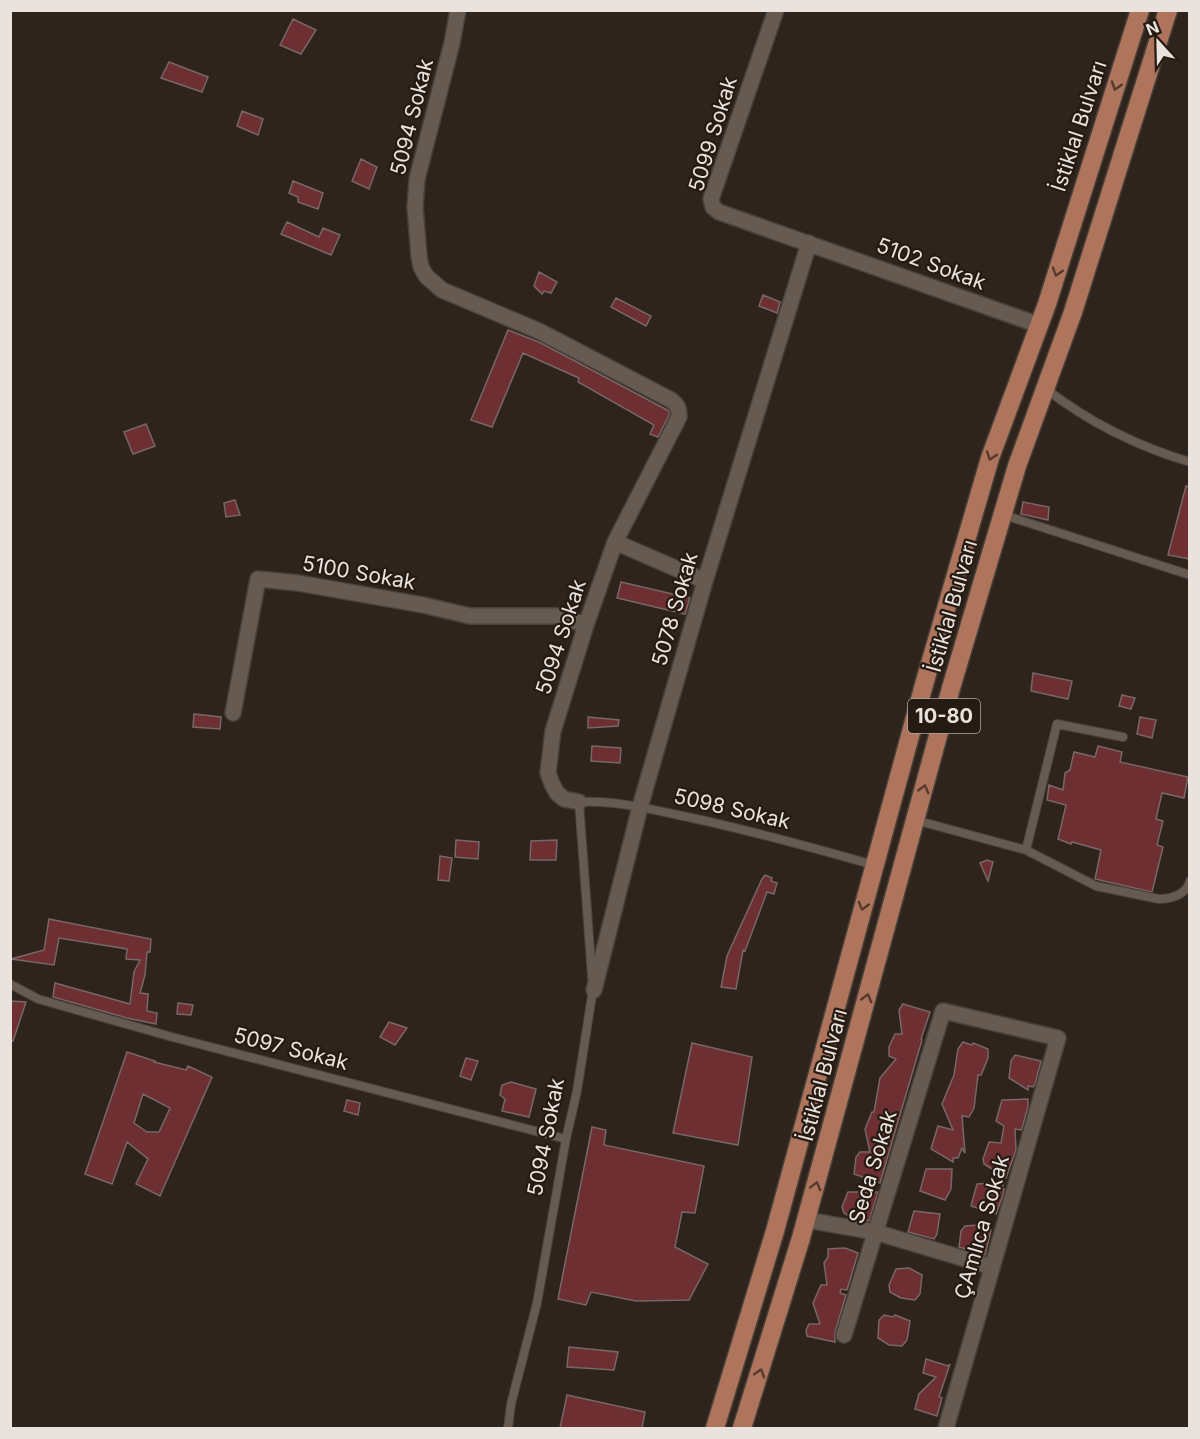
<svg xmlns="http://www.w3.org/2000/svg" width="1200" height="1439" font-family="Inter,sans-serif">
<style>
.building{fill:#6d2f31;stroke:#776766;stroke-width:1.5;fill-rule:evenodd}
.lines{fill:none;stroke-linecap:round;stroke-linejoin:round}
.lane-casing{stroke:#49403a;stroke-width:10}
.street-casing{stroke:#49403a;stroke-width:18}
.primary-casing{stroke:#49403a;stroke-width:21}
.lane{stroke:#665a51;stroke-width:8}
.street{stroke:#665a51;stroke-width:15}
.primary{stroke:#ae755c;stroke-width:18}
.oneway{stroke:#553a2d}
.labels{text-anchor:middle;stroke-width:4.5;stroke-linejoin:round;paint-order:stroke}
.shield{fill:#251b13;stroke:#aea6a0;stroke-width:1.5}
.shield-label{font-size:20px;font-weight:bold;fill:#e9e2dd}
.street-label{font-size:21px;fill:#e9e2dd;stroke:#251b13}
</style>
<rect width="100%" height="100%" fill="#2f241c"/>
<path class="building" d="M 293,19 L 316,30 L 301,54 L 280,45 Z
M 169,62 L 208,77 L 202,92 L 161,78 Z
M 242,111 L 263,119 L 258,135 L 237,126 Z
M 361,159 L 377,167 L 369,189 L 352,181 Z
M 293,181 L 323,193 L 318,209 L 298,202 L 298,197 L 289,193 Z
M 287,222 L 319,237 L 323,228 L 340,235 L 331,255 L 281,234 Z
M 539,272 L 557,282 L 551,293 L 544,291 L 542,294 L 534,286 Z
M 763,295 L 780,302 L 777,313 L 759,306 Z
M 616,298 L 651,316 L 646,326 L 611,307 Z
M 508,330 L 541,343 L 669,411 L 669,415 L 658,437 L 650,434 L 654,425 L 578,382 L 579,378 L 523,353 L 492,427 L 471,420 Z
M 146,424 L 155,446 L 133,454 L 124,432 Z
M 1186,486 L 1190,487 L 1190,559 L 1168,555 Z
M 235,500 L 240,515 L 226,517 L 224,503 Z
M 1023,502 L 1049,507 L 1048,520 L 1021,514 Z
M 621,582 L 690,598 L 685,614 L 617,598 Z
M 1033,673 L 1072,681 L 1068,699 L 1031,691 Z
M 1122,695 L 1135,698 L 1131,709 L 1119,706 Z
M 194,714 L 221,717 L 220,729 L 193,727 Z
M 588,717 L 619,720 L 618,726 L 588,728 Z
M 1140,717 L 1156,720 L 1152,738 L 1137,734 Z
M 592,746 L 621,748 L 620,763 L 591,761 Z
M 1098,746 L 1122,752 L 1120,762 L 1188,777 L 1184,798 L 1162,793 L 1156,819 L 1163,821 L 1157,845 L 1163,847 L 1152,892 L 1095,879 L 1101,850 L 1072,842 L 1071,844 L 1058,839 L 1066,805 L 1047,800 L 1049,785 L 1063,790 L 1065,773 L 1070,770 L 1074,752 L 1095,757 Z
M 456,840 L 479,842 L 478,859 L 455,857 Z
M 557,840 L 556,860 L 530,860 L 531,841 Z
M 440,856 L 452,858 L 449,881 L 438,880 Z
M 987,860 L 993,862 L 988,881 L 980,863 Z
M 765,875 L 772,878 L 771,881 L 777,883 L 774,894 L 767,892 L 745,951 L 743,950 L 736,989 L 721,987 L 727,956 L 762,879 Z
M 49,919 L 151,939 L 150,952 L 147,952 L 145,975 L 140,993 L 148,994 L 147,1011 L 157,1013 L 156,1024 L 127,1018 L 53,997 L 55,983 L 130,1004 L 134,972 L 140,960 L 126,959 L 127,949 L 59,938 L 54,965 L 11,959 L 44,950 Z
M 10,1001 L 26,1002 L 13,1041 L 10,1041 Z
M 178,1003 L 193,1005 L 191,1015 L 177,1014 Z
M 903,1004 L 930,1012 L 921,1039 L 922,1040 L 880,1183 L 854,1174 L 856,1157 L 860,1152 L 870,1152 L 865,1129 L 872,1112 L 874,1112 L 880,1078 L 896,1059 L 889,1056 L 889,1047 L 895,1034 L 902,1034 L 899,1010 Z
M 389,1022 L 407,1028 L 395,1045 L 380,1037 Z
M 963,1042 L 972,1045 L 973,1043 L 988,1049 L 988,1058 L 981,1075 L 978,1075 L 974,1108 L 969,1117 L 962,1116 L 965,1153 L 962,1148 L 958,1158 L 953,1158 L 953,1162 L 931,1149 L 938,1126 L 953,1130 L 942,1104 L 954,1075 L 958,1049 Z
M 692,1043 L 752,1057 L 738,1145 L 673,1133 Z
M 127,1052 L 155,1061 L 154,1062 L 186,1070 L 188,1066 L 212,1077 L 160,1196 L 136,1184 L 148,1159 L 127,1142 L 112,1184 L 85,1174 ZM 143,1094 L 170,1108 L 159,1132 L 147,1132 L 134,1123 Z
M 1015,1055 L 1041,1061 L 1035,1084 L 1033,1087 L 1028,1086 L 1028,1090 L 1009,1078 L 1011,1061 Z
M 466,1058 L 478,1061 L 471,1080 L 460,1076 Z
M 511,1082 L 536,1089 L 529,1117 L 502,1111 L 505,1099 L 500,1095 L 502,1085 Z
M 1028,1099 L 1028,1107 L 1022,1128 L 1021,1130 L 1015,1129 L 1016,1150 L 1006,1178 L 984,1164 L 983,1159 L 989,1142 L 1001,1143 L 1004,1126 L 996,1121 L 1002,1100 Z
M 347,1100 L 360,1103 L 358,1115 L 344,1111 Z
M 592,1127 L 606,1130 L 604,1145 L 704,1166 L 695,1213 L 682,1212 L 675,1247 L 708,1264 L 689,1300 L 636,1301 L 591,1292 L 586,1305 L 558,1299 Z
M 926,1169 L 952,1169 L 951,1189 L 945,1200 L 920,1191 Z
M 1004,1182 L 1002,1188 L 1004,1189 L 1003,1195 L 996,1214 L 971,1206 L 977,1184 Z
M 848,1192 L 878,1192 L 869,1221 L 852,1218 L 844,1213 L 842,1207 Z
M 914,1211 L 940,1214 L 937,1234 L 934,1239 L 908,1232 Z
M 991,1224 L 989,1229 L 991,1230 L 985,1255 L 959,1247 L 961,1231 L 965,1226 Z
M 845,1248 L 858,1253 L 847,1290 L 841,1289 L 840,1293 L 846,1295 L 835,1332 L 835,1342 L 807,1336 L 806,1330 L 809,1324 L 820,1324 L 813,1303 L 821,1285 L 827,1285 L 824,1263 L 828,1257 L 828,1249 Z
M 909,1268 L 922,1275 L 920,1294 L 915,1300 L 901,1298 L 890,1292 L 889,1285 L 896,1269 Z
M 884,1315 L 893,1317 L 895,1315 L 910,1321 L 907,1340 L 902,1346 L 889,1345 L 878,1338 L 879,1320 Z
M 569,1347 L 618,1352 L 614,1370 L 567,1367 Z
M 926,1359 L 948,1366 L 950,1364 L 939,1397 L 942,1398 L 937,1416 L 915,1409 L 919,1394 L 936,1377 L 923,1373 Z
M 567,1395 L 645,1412 L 642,1428 L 560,1428 Z"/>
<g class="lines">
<defs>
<path id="lane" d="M 1046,389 C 1090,423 1136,446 1190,462
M 1004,515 L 1190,575
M 915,820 L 1026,850 L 1096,886 L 1159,899 C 1172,899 1187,894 1190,881
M 1026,850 L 1057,724 L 1123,737
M 592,977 L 579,802 C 617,800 654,810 692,818 C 753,831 814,848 874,865
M 10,984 L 38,999 L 172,1037 L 566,1139
M 508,1428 L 511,1404 L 537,1303 L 566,1139 L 577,1091 L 593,989"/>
<path id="street" d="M 458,10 L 452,43 L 417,179 L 415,207 L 419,256 L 421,267 L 426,276 L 442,290 L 539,331 L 671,400 C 678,405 679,409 679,417 L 615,542 L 586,625 L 553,731 L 548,773 L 552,784 L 557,793 L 564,799 L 579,802
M 776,10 L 711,199 L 713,207 L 719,212 L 1039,325
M 615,542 L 705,581
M 233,713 L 258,579 L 298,583 L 423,605 L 470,616 L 558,616 L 586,625
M 594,990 L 640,807 L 705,581 L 809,243
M 807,1220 L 875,1232 L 992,1267
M 844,1335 L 943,1011 L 1058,1038 L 946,1428"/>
<path id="primary" d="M 715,1428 L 775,1231 L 925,681 L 990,458 L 1047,304 L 1140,10
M 742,1428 L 801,1238 L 951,688 L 1017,466 L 1073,312 L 1168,10"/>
</defs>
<use href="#lane" class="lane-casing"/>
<use href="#street" class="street-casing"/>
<use href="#primary" class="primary-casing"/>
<use href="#lane" class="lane"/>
<use href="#street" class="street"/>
<use href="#primary" class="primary"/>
</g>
<defs><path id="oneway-chevron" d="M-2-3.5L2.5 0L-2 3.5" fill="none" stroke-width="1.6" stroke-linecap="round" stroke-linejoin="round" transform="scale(1.5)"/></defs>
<g class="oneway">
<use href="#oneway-chevron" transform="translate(1116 86) rotate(108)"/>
<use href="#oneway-chevron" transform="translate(1057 272) rotate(108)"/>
<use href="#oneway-chevron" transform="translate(991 456) rotate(109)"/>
<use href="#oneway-chevron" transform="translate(924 789) rotate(-75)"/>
<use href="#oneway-chevron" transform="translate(863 906) rotate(105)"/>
<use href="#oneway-chevron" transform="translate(867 998) rotate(-75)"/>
<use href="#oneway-chevron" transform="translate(816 1186) rotate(-75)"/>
<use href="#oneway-chevron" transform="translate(760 1373) rotate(-73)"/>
</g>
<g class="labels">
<rect class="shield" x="908" y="699" width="72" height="34" rx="4.5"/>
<g class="shield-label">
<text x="944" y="723">10-80</text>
</g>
<g class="street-label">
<text transform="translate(412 117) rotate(-76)" y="7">5094 Sokak</text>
<text transform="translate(1079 126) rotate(-72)" y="7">İstiklal Bulvarı</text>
<text transform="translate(713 134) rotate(-73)" y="7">5099 Sokak</text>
<text transform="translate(931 264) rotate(20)" y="7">5102 Sokak</text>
<text transform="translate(359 573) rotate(10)" y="7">5100 Sokak</text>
<text transform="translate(952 606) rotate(-74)" y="7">İstiklal Bulvarı</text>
<text transform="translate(675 609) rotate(-74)" y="7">5078 Sokak</text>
<text transform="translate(561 637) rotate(-72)" y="7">5094 Sokak</text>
<text transform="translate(732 809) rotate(13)" y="7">5098 Sokak</text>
<text transform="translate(291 1049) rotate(14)" y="7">5097 Sokak</text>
<text transform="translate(823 1075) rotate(-75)" y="7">İstiklal Bulvarı</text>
<text transform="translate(546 1137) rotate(-79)" y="7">5094 Sokak</text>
<text transform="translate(873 1167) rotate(-73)" y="7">Seda Sokak</text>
<text transform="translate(982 1227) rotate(-74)" y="7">ÇAmlıca Sokak</text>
</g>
</g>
<rect width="1200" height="1439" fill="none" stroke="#e9e2dd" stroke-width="24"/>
<g transform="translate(1158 42) rotate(338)" stroke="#251b13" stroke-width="4.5" paint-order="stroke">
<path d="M0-4.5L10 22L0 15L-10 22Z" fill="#e9e2dd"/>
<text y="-9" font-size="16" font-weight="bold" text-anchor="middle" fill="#e9e2dd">N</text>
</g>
</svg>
